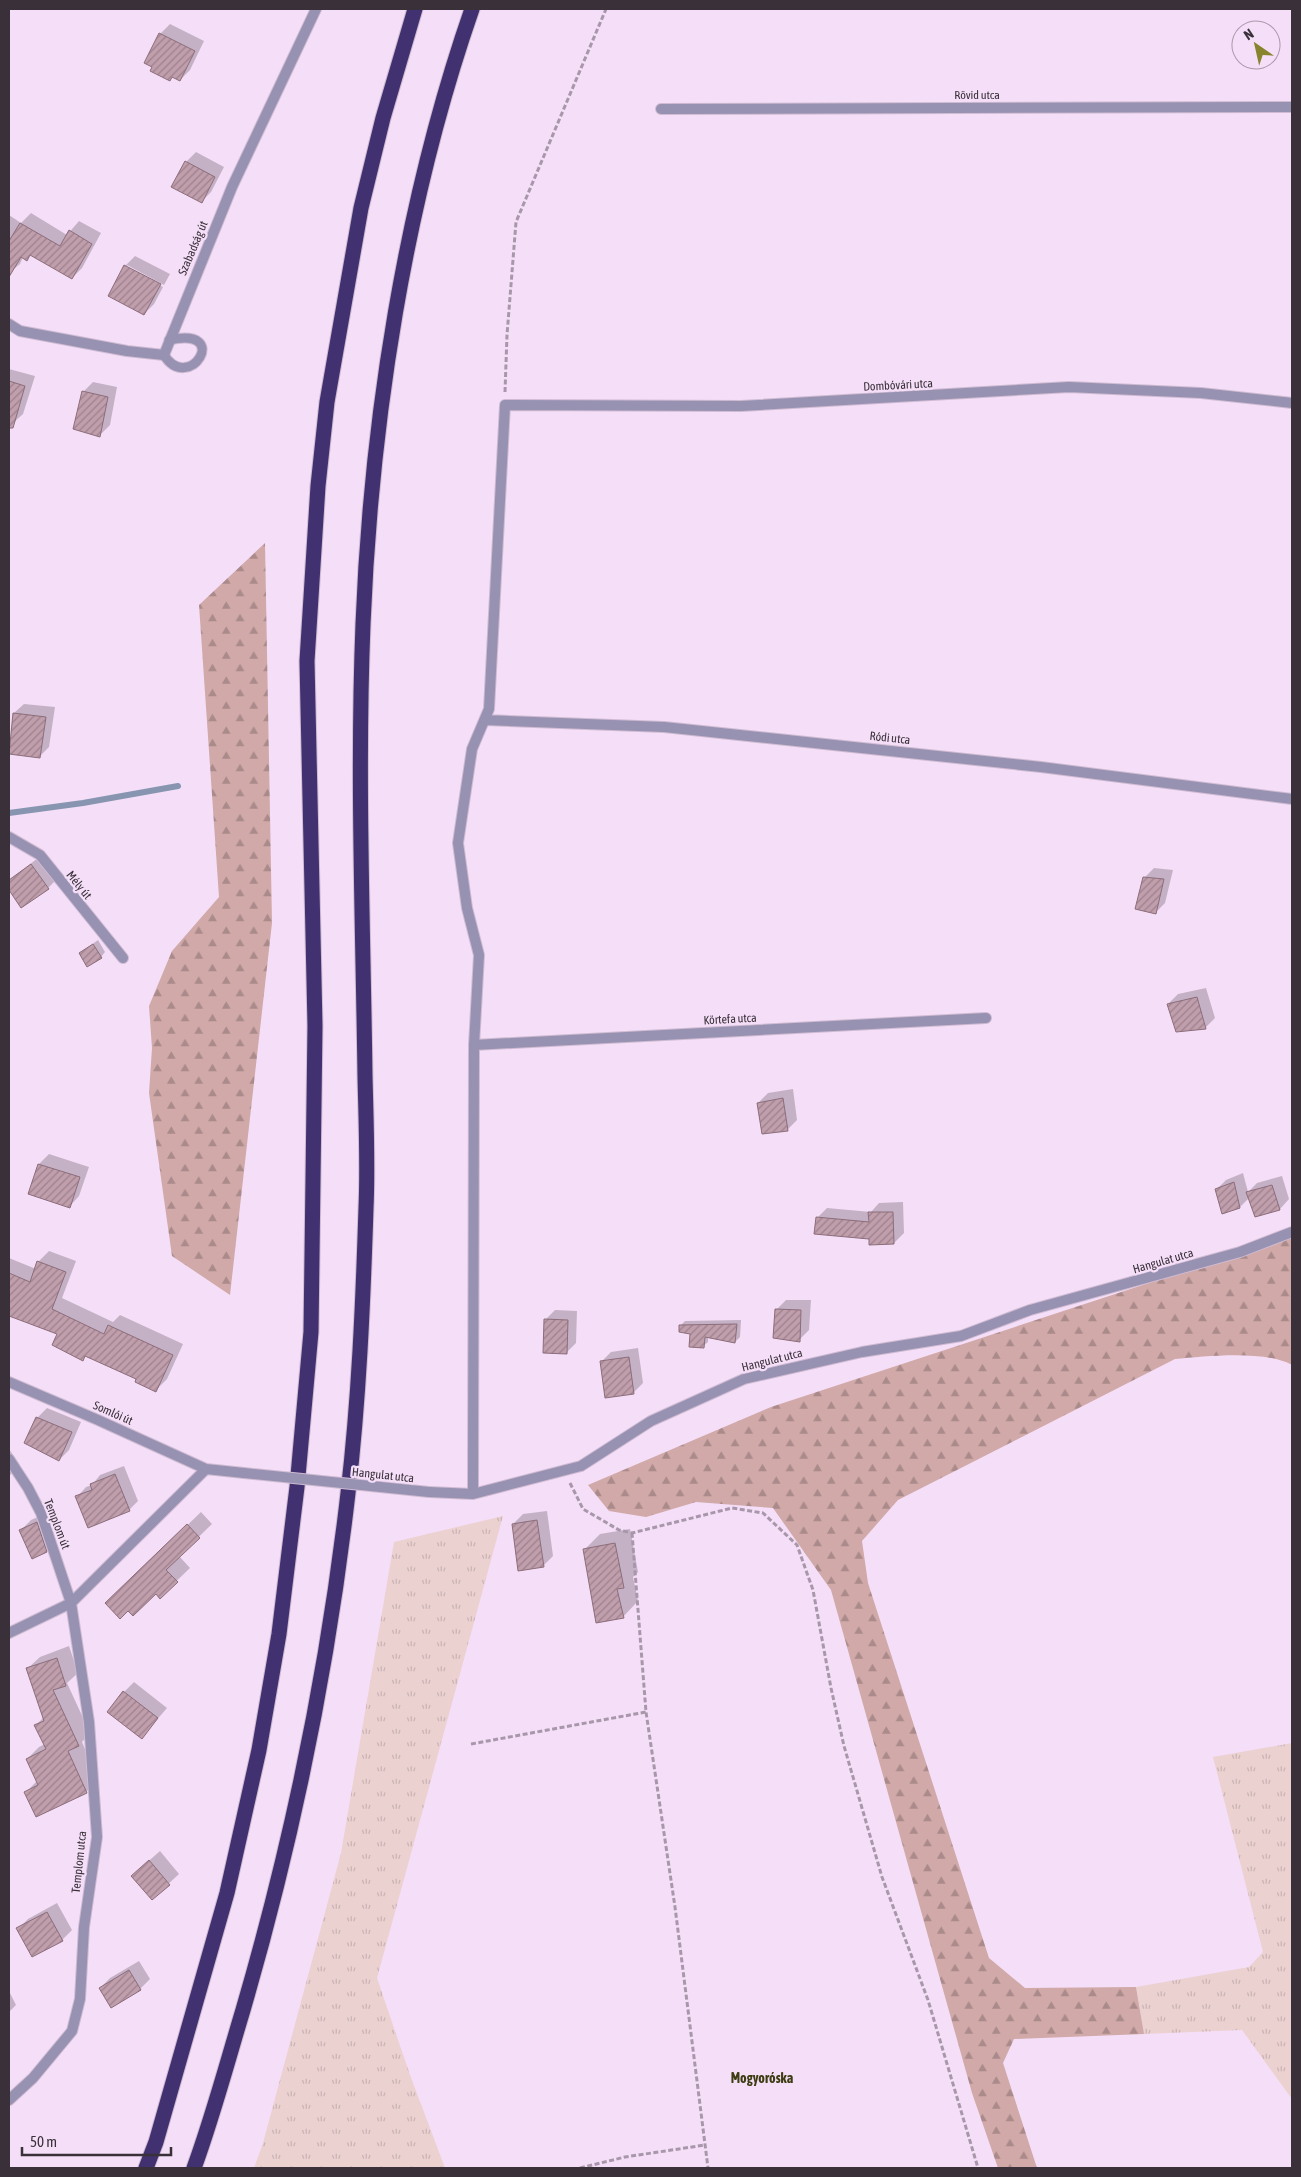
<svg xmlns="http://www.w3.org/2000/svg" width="1301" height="2177" font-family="'Asap Condensed',sans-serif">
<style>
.grass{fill:url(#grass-tufts)}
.forest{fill:url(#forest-firs)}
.shadow{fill:#0003}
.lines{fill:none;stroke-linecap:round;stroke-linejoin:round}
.stream{stroke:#8795b1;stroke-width:6}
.building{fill:url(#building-hatch);stroke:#8c6d7a}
.service-casing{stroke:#cfbbd2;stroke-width:11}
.minor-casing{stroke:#cfbbd2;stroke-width:12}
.motorway-casing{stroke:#cfbbd2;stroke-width:17}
.path{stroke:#a897aa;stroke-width:3;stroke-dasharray:5 2.5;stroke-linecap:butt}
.service{stroke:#9791b2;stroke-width:9}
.minor{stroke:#9791b2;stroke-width:10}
.motorway{stroke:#423170;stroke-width:15}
.minor-bridge-casing{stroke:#cfbbd2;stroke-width:12;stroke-linecap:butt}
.minor-bridge{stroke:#9791b2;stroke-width:10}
.labels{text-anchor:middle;stroke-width:4.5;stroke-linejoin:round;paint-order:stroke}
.street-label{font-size:12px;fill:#39303a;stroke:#f5def8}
.neighbourhood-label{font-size:14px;font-weight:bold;fill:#3d3c12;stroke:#f5def8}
</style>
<defs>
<pattern id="grass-tufts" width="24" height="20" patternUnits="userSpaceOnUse" patternTransform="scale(1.25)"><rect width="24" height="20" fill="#ecd1d1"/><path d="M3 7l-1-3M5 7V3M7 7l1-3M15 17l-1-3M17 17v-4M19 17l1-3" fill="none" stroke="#cbb4b4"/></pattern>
<pattern id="forest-firs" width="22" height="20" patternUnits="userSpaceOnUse" patternTransform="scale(1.25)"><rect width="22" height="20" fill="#d0a9a8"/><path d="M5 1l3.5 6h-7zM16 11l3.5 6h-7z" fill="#aa8a8a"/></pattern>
<pattern id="building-hatch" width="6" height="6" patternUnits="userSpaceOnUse" patternTransform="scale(1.25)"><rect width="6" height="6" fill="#c09eac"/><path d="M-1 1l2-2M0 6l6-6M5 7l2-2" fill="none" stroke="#9d818d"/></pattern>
</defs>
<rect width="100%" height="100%" fill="#f5def8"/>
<path class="grass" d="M 503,1516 L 377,1978 L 410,2075 L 445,2168 L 254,2168 L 263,2143 L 341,1853 L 394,1542 Z
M 1292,1743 L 1292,2099 L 1242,2030 L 1144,2034 L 1136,1987 L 1249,1967 L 1263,1952 L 1213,1757 Z"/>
<path class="forest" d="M 265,543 L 272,923 L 230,1295 L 172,1256 L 149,1093 L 152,1048 L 149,1006 L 172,951 L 219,897 L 199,605 Z
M 1292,1236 L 1292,1365 C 1265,1350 1207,1356 1175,1359 L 898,1500 L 862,1541 L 868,1583 L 989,1958 L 1025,1988 L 1136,1987 L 1144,2034 L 1014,2039 L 1003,2063 L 1037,2168 L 998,2168 L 972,2093 L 831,1590 L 773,1508 L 696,1502 L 646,1517 L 609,1511 L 588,1485 L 771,1407 Z"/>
<path class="shadow" d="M 170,24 L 204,41 L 190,70 L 180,80 L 173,76 L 170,80 L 160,34 Z
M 196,152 L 224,167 L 211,192 L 201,202 L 186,162 Z
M 31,213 L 67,235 L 79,221 L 101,233 L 82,268 L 72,278 L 31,255 L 26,259 L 23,257 L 20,264 L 9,273 L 9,215 L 21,223 Z
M 135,256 L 170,274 L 164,285 L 127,265 L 127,268 L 163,287 L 154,304 L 144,314 L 125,266 Z
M 9,369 L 35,376 L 23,414 L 13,423 L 9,422 Z
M 93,382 L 117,387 L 110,425 L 100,435 L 83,392 Z
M 24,704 L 55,707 L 49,747 L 39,757 L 14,713 Z
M 42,855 L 58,878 L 48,888 L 22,907 L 9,888 L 9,880 Z
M 1154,868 L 1173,870 L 1165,903 L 1155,913 L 1144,878 Z
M 98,940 L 105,952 L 101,957 L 80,953 Z
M 1206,988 L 1215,1018 L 1205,1028 L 1168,1004 L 1178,994 Z
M 793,1089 L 797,1120 L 787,1130 L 758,1103 L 768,1093 Z
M 49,1154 L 89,1167 L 79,1196 L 70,1206 L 39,1164 Z
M 1243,1173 L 1248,1192 L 1257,1183 L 1282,1176 L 1289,1199 L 1280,1209 L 1249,1198 L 1240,1207 L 1216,1190 L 1226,1180 Z
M 903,1202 L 904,1233 L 894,1243 L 870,1238 L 817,1218 L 827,1208 L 871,1212 L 879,1203 Z
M 49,1251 L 76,1261 L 62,1298 L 113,1322 L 120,1315 L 183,1344 L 167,1379 L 156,1390 L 138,1378 L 87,1355 L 82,1359 L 59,1333 L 9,1314 L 9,1258 L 36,1269 L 38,1262 Z
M 786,1300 L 811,1300 L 809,1330 L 799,1340 L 776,1310 Z
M 555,1310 L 577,1311 L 576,1343 L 566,1353 L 545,1320 Z
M 741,1320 L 740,1337 L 735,1342 L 708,1337 L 708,1342 L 703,1346 L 681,1325 L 685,1321 Z
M 638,1348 L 643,1383 L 633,1393 L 601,1362 L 611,1352 Z
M 47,1408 L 81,1422 L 69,1450 L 59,1460 L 37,1418 Z
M 9,1449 L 20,1465 L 9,1476 Z
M 124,1466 L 138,1501 L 129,1510 L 77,1497 L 86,1487 L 92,1485 L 100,1475 Z
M 547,1511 L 553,1556 L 543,1566 L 513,1524 L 523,1514 Z
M 201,1512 L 212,1524 L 179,1556 L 190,1568 L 160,1597 L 156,1593 L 128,1609 L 120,1590 Z
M 47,1513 L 56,1541 L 46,1551 L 21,1530 L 31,1520 Z
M 630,1529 L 638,1572 L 633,1577 L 638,1601 L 623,1617 L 585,1549 L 600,1534 Z
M 69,1646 L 78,1673 L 67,1683 L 90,1733 L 82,1742 L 98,1780 L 86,1792 L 26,1792 L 37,1781 L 27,1759 L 39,1747 L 45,1744 L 36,1725 L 44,1717 L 27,1669 L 40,1657 Z
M 134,1682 L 167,1708 L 142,1737 L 124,1692 Z
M 160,1851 L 179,1874 L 152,1899 L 143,1866 Z
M 57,1903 L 72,1930 L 62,1940 L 18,1929 L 28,1919 Z
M 139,1961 L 150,1979 L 140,1989 L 100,1988 L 110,1978 Z
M 9,1991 L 16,2005 L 9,2012 Z"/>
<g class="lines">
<path class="stream" d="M 9,813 L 83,803 L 178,786"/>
</g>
<path class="building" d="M 159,33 L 195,51 L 180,81 L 172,77 L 170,81 L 150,71 L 152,67 L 144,63 Z
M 185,161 L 215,177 L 202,203 L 171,187 Z
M 20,223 L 60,246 L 69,230 L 92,244 L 72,279 L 30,255 L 27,261 L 21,257 L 9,277 L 9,241 Z
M 124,265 L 161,284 L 144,315 L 108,296 Z
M 9,381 L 25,386 L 13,428 L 9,428 Z
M 82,391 L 108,397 L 100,437 L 73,429 Z
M 13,713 L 46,717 L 40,758 L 9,754 Z
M 31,864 L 49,889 L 21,908 L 9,890 L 9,880 Z
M 1143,877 L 1164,879 L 1156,914 L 1135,909 Z
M 93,944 L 102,958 L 87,967 L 79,953 Z
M 1197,997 L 1206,1029 L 1176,1032 L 1167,1004 Z
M 783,1098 L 788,1131 L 762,1134 L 757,1103 Z
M 38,1164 L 80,1177 L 70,1208 L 28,1194 Z
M 1234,1182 L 1240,1208 L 1222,1214 L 1215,1189 Z
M 1272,1185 L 1280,1210 L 1255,1217 L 1246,1192 Z
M 868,1212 L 893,1212 L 894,1244 L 869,1245 L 869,1239 L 814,1234 L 816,1217 L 869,1222 Z
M 37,1261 L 66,1272 L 52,1309 L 104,1334 L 108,1325 L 173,1355 L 156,1392 L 135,1382 L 136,1379 L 85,1356 L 83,1361 L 52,1345 L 57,1334 L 9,1316 L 9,1273 L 30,1282 Z
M 775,1309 L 801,1310 L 800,1342 L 773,1338 Z
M 544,1319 L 568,1320 L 567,1354 L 543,1353 Z
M 737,1324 L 735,1343 L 705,1337 L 704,1348 L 689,1347 L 690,1334 L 679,1332 L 679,1325 Z
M 629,1357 L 634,1394 L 605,1398 L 600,1361 Z
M 36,1417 L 72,1432 L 59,1461 L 24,1443 Z
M 115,1474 L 130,1511 L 88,1528 L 75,1496 L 92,1490 L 90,1484 Z
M 537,1520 L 544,1567 L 518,1571 L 512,1524 Z
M 37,1522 L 47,1552 L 32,1559 L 19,1530 Z
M 187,1524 L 200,1538 L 166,1570 L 178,1582 L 160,1599 L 156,1594 L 133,1616 L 128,1611 L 120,1619 L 105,1603 Z
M 615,1543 L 624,1588 L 617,1589 L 624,1618 L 596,1623 L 583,1549 Z
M 57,1658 L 66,1686 L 53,1690 L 79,1746 L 68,1751 L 87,1793 L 36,1817 L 24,1792 L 38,1785 L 26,1759 L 46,1749 L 34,1725 L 44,1721 L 26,1668 Z
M 123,1691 L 158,1718 L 142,1739 L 107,1712 Z
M 149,1860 L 170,1885 L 152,1900 L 131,1876 Z
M 47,1912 L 63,1941 L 32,1957 L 16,1928 Z
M 129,1970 L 141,1990 L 111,2008 L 99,1988 Z"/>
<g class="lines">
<defs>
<path id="service" d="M 164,355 C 189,395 233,326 169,340"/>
<path id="minor" d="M 661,109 L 1292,107
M 9,324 L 20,331 L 127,351 L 164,355 L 232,187 L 316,9
M 485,720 L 664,727 L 1041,767 L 1292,799
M 9,837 L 40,855 L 123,958
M 474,1045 L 986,1018
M 9,1382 L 98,1420 L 206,1469 L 244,1473
M 9,1459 L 28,1488 L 41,1513 L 71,1603 L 89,1722 L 97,1837 L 84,1927 L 80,1999 L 72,2031 L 33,2078 L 9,2100
M 429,1492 L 473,1494 L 581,1466 L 651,1421 L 744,1379 L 862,1352 L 961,1336 L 1030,1310 L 1240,1252 L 1292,1232
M 473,1494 L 474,1045 L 479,955 L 467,908 L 458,843 L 472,749 L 489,709 L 505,405 L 741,406 L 1069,387 L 1201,393 L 1292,403
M 9,1633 L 71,1603 L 206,1469"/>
<path id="motorway" d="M 146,2168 L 156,2142 L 227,1893 L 259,1750 L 279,1634 L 297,1487 L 311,1332 L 315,1026 L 307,661 L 318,486 L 327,402 L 361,208 L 383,118 L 415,9
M 194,2168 C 213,2116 227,2063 243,2010 C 292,1842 328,1668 348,1493 C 359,1399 363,1303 366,1208 C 368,1164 366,1120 365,1076 C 363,926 357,775 363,624 C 371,421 405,202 472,9"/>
</defs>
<use href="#service" class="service-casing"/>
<use href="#minor" class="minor-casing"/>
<use href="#motorway" class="motorway-casing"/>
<path class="path" d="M 505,392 L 507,335 L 516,222 L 606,9
M 570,1483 L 583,1509 L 619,1530 L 632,1533 L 732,1508 L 763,1513 L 797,1545 L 813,1590 L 831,1688 L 844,1746 L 882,1877 L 928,2000 L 978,2168
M 632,1533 L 646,1712 L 675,1907 L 708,2168
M 471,1744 L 646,1712
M 580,2168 L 625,2157 L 705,2145"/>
<use href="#service" class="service"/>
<use href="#minor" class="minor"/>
<use href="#motorway" class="motorway"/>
<defs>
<path id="minor-bridge" d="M 244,1473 L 429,1492"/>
</defs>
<use href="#minor-bridge" class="minor-bridge-casing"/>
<use href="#minor-bridge" class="minor-bridge"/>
</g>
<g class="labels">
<g class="street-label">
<text x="977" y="99">Rövid utca</text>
<text transform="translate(193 248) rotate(-67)" y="4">Szabadság út</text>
<text transform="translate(898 385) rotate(-3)" y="4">Dombóvári utca</text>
<text transform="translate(890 738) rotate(6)" y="4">Ródi utca</text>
<text transform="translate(79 885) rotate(51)" y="4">Mély út</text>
<text transform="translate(730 1019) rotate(-3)" y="4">Körtefa utca</text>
<text transform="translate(1163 1261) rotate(-16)" y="4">Hangulat utca</text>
<text transform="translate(772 1360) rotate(-14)" y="4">Hangulat utca</text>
<text transform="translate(113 1413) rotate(24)" y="4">Somlói út</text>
<text transform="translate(383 1475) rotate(6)" y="4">Hangulat utca</text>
<text transform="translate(57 1524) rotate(69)" y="4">Templom út</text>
<text transform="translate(79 1862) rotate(-84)" y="4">Templom utca</text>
</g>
<g class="neighbourhood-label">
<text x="762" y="2083">Mogyoróska</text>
</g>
</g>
<rect width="1301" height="2177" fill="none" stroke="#39303a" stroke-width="20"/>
<g transform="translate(1256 45) rotate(326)"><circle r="24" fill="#f5def8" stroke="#aa98ac"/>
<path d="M0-4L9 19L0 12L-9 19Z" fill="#87842d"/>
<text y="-8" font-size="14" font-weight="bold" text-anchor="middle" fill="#39303a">N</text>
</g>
<path d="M22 2147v8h149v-8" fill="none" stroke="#39303a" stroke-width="2.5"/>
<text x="30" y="2147" font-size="15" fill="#39303a" stroke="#f5def8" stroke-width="4" paint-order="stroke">50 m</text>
</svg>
